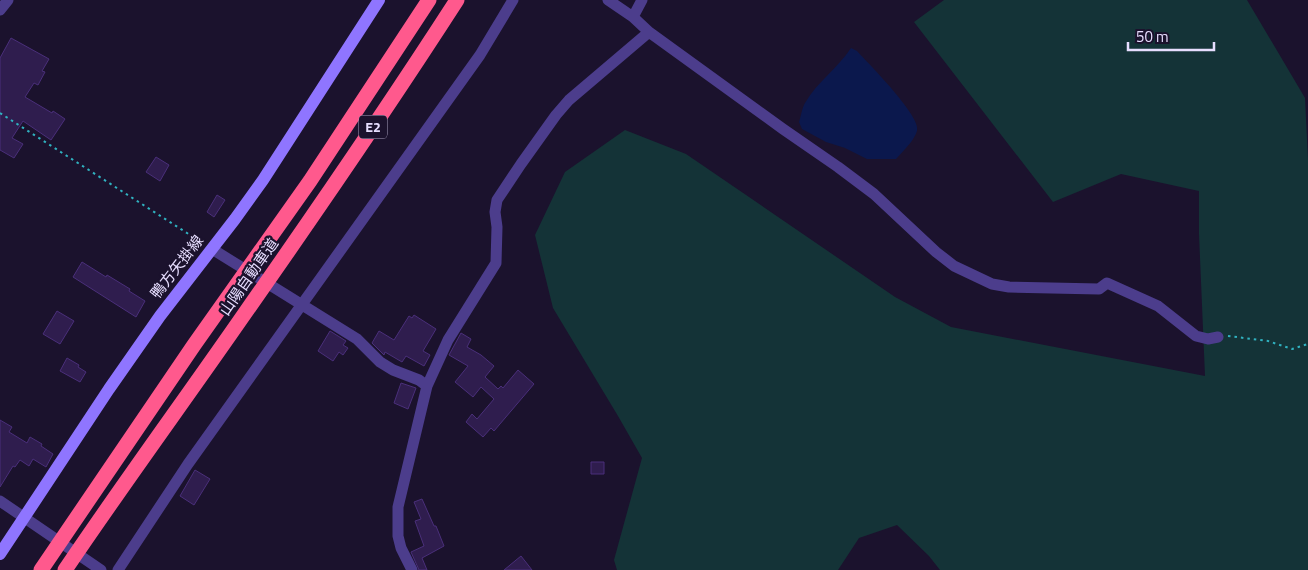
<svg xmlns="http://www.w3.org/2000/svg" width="1308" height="570" font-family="'Titillium Web','Noto Sans JP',sans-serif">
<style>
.green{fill:#143337}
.water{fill:#0b184d}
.building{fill:#2f1d4e;stroke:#4a2f7a}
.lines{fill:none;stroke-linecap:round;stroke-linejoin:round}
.path{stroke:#30b2c0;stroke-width:2;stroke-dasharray:2.5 4;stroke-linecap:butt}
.street{stroke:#4c3d8c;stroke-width:11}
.secondary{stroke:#8f75ff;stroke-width:12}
.highway{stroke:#ff598d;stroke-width:15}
.labels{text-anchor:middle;stroke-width:4.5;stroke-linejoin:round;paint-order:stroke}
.shield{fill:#1b122d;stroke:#aaa1c0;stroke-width:1}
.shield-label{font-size:14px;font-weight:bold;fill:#e7deff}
.street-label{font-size:15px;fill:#e7deff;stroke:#1b122d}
</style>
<rect width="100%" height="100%" fill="#1b122d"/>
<path class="green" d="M 944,0 L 1247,0 L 1305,98 L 1308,160 L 1308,570 L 940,570 L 929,556 L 897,525 L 859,538 L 838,570 L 617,570 L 614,560 L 642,458 L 618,416 L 553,308 L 535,235 L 565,172 L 625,130 L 686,154 L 895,297 L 951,327 L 1205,376 L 1199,234 L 1199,191 L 1121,174 L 1053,202 L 914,22 Z"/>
<path class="water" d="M 851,48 L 857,51 C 868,63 922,117 917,131 C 914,141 903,151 896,159 L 867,159 L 845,148 L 826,142 L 802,129 L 799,122 C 801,116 802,108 805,103 C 817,82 838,68 851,48 Z"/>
<path class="building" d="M 11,38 L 49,59 L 42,71 L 45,72 L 38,85 L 34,83 L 25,97 L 52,113 L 53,111 L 65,119 L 51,140 L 23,121 L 12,138 L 23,144 L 14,158 L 0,150 L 0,58 Z
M 156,157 L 169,165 L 160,181 L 146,172 Z
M 217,195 L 225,200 L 214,217 L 207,212 Z
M 82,262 L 106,277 L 107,275 L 130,289 L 129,291 L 145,301 L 136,317 L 73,277 Z
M 57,311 L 74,321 L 60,344 L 43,334 Z
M 414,315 L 436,329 L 423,351 L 430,355 L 424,366 L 406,356 L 402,362 L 385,352 L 384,355 L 372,343 L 379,331 L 394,340 L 409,316 L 412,318 Z
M 330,331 L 346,341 L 343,345 L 348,348 L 343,355 L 339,352 L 333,361 L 318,351 Z
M 461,333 L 471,339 L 467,347 L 481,355 L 494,366 L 485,377 L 498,389 L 501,386 L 503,388 L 518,370 L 534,384 L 494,431 L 491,428 L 483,437 L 466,422 L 472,414 L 477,419 L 494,399 L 481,387 L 473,397 L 455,382 L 468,366 L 449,355 Z
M 67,358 L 79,365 L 78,367 L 86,372 L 80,382 L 60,371 Z
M 401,383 L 416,388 L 408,409 L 394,403 Z
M 0,420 L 12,427 L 9,432 L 27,443 L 30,437 L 42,444 L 41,446 L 53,454 L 46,467 L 33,459 L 29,466 L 20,460 L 15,467 L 13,466 L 0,487 Z
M 591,462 L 604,462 L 604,474 L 591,474 Z
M 195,470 L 210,479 L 194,505 L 180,496 Z
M 422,499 L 434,526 L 436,526 L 444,546 L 422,558 L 427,570 L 419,570 L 411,552 L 424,546 L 415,521 L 421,519 L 414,502 Z
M 521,556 L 532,570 L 504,570 Z"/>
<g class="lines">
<path class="path" d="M 0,113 L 201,242
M 1228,336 L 1268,341 L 1292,349 L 1308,344"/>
<path class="street" d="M 608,0 L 633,17 L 649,32 L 783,129 L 838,167 L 874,194 L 936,252 L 954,266 L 992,284 L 1009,287 L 1099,289 L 1107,283 L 1158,306 L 1196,336 L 1208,339 L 1218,337
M 0,10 L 8,0
M 633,17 L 642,0
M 212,249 L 357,339 L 380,362 L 393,370 L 419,380 L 427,386
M 0,501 L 101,570
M 118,570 L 188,464 L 480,55 L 513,0
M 412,570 L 401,548 L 398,536 L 398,507 L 427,386 L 448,340 L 496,263 L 497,227 L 495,212 L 497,200 L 521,164 L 556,115 L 569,100 L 649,32"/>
<path class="secondary" d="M 0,554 L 109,389 L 160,316 L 235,219 L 263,180 L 379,0"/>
<path class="highway" d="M 41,570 L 194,345 L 310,181 L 429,0
M 65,570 C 123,484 184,401 243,316 C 316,212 388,107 457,0"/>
</g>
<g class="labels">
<rect class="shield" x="359" y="115.5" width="28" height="23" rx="4"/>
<g class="shield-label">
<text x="373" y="132">E2</text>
</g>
<g class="street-label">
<text transform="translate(177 267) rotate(-52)" y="5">鴨方矢掛線</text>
<text transform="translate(249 277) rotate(-55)" y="5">山陽自動車道</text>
</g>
</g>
<path d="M1128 42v8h86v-8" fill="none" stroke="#e7deff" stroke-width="2.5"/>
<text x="1136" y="42" font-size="15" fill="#e7deff" stroke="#1b122d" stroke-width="4" paint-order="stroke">50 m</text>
</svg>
